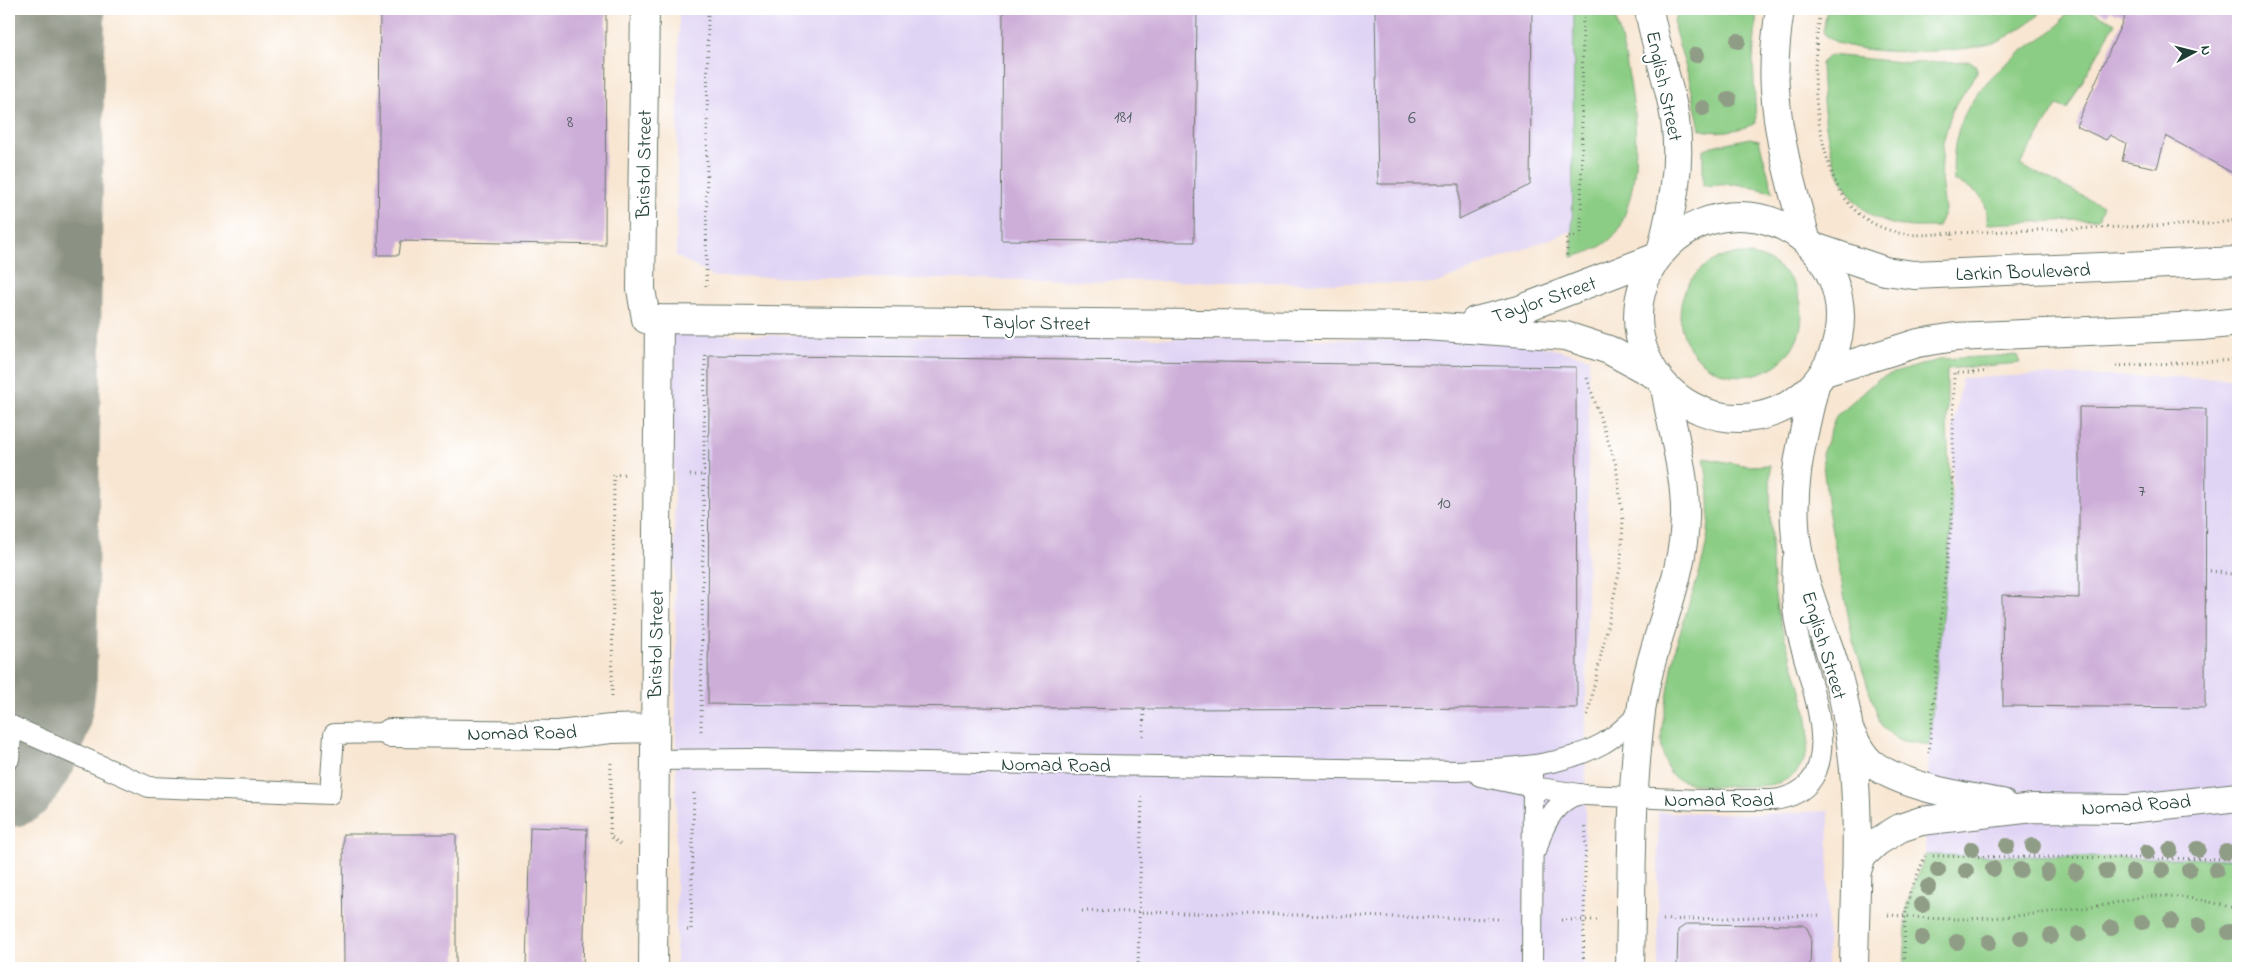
<svg xmlns="http://www.w3.org/2000/svg" width="2247" height="977" font-family="'Indie Flower',sans-serif">
<style>
.built{fill:#e0d4f4}
.green{fill:#8ccd85;stroke:#56855c}
.lines{fill:none;stroke-linecap:round;stroke-linejoin:round}
.taxiway{stroke:#8c9283;stroke-width:100}
.building{fill:#cdaed8}
.service-casing{stroke:#6b786b;stroke-width:22}
.minor-casing{stroke:#6b786b;stroke-width:30}
.path{stroke:#6b786b;stroke-width:3;stroke-dasharray:1 4;stroke-linecap:butt}
.service{stroke:#fff;stroke-width:20}
.minor{stroke:#fff;stroke-width:28}
.tree{fill:#909d86}
.labels{text-anchor:middle;stroke-width:4;stroke-linejoin:round;paint-order:stroke}
.number-label{font-size:18px;fill:#4a595d}
.street-label{font-size:20px;fill:#1f3d34;stroke:#fff}
</style>
<rect width="100%" height="100%" fill="#fff"/>
<filter id="ink" filterUnits="userSpaceOnUse"><feTurbulence type="fractalNoise" baseFrequency=".02" numOctaves="2"/><feDisplacementMap in="SourceGraphic" scale="10" xChannelSelector="R" yChannelSelector="G"/><feConvolveMatrix kernelMatrix="1 2 1 2 8 2 1 2 1" color-interpolation-filters="sRGB"/></filter>
<filter id="wash" filterUnits="userSpaceOnUse"><feTurbulence type="fractalNoise" baseFrequency=".0096" numOctaves="4" result="noise"/><feDisplacementMap in="SourceGraphic" scale="20" xChannelSelector="R" yChannelSelector="G"/><feGaussianBlur stdDeviation="1.12" result="paint"/><feColorMatrix in="noise" values="0 0 0 0 0 0 0 0 0 0 0 0 0 0 0 0 0 1.4 0 .05"/><feComposite in="paint" operator="in"/></filter>
<g filter="url(#wash)">
<rect width="100%" height="100%" fill="#f8e6d2"/>
<path class="built" d="M 679,9 L 1574,9 L 1573,230 L 1434,284 L 714,277 L 676,256 Z
M 672,334 L 1521,341 L 1589,358 L 1584,968 L 676,968 L 676,653 Z
M 2040,375 L 2238,378 L 2238,968 L 1904,968 L 1907,903 L 1925,855 L 1929,745 L 1952,519 L 1953,427 L 1962,378 Z
M 1829,811 L 1827,968 L 1658,968 L 1658,812 L 1752,814 Z"/>
<path class="green" d="M 1574,9 L 1613,9 C 1630,68 1647,151 1626,211 C 1623,217 1622,227 1617,232 C 1605,247 1591,252 1572,257 Z
M 1680,9 L 1757,9 L 1753,60 L 1756,123 C 1742,130 1715,135 1700,129 L 1689,78 L 1675,31 L 1674,21 Z
M 1827,9 L 2036,9 L 2039,15 C 2025,25 2010,37 1993,43 C 1964,53 1840,60 1823,32 Z
M 2068,9 L 2089,9 L 2115,23 L 2067,109 L 2057,105 L 2020,165 L 2103,206 L 2098,219 L 1987,224 C 1989,197 1977,190 1954,181 C 1948,121 1978,83 2024,50 C 2034,42 2046,36 2056,28 C 2061,23 2065,15 2068,9 Z
M 1830,55 L 1910,63 L 1970,61 L 1977,66 L 1977,72 L 1952,111 L 1943,142 L 1941,179 L 1945,210 L 1938,227 C 1923,227 1907,228 1892,224 C 1827,206 1823,118 1821,63 Z
M 1750,138 L 1759,140 L 1773,192 L 1736,184 L 1703,186 L 1703,150 L 1712,146 Z
M1680 315a61 61 0 1 1 122 0a61 61 0 1 1-122 0Z
M 2017,355 L 2020,363 L 1947,369 L 1947,427 L 1952,519 L 1929,745 L 1898,740 L 1881,726 L 1853,641 L 1828,510 L 1822,454 L 1836,416 L 1877,380 L 1890,374 L 1942,359 Z
M 1704,458 L 1748,466 L 1770,465 C 1771,513 1769,562 1777,609 C 1786,660 1855,786 1754,786 C 1725,786 1698,790 1672,776 C 1654,745 1663,725 1668,692 C 1672,670 1674,650 1681,629 C 1689,601 1701,574 1706,545 C 1712,516 1709,486 1704,458 Z
M 1925,855 L 2238,859 L 2238,968 L 1904,968 L 1907,903 Z"/>
<g class="lines">
<path class="taxiway" d="M 9,777 C 36,745 43,717 47,676 L 55,9"/>
</g>
<g id="blocks">
<path class="building" d="M 380,9 L 606,9 L 605,245 L 401,241 L 399,255 L 378,255 Z
M 1003,9 L 1197,9 L 1194,242 L 1001,240 Z
M 1375,9 L 1532,9 L 1530,185 L 1459,219 L 1459,184 L 1378,184 Z
M 2095,9 L 2238,9 L 2238,176 L 2166,136 L 2157,168 L 2122,161 L 2126,143 L 2110,135 L 2106,140 L 2076,126 L 2125,16 L 2110,10 L 2108,15 Z
M 709,355 L 1576,367 L 1577,708 L 1144,709 L 708,704 Z
M 2079,407 L 2206,409 L 2205,708 L 2003,706 L 2002,595 L 2079,598 Z
M 530,827 L 587,829 L 583,968 L 526,968 Z
M 343,834 L 456,834 L 456,968 L 344,968 Z
M 1687,924 L 1803,925 L 1807,928 L 1811,937 L 1810,968 L 1677,968 L 1678,930 Z"/>
</g>
</g>
<g filter="url(#ink)">
<use href="#blocks" fill-opacity="0" stroke="#6b786b" stroke-width="1"/>
<g class="lines">
<defs>
<path id="service" d="M 9,725 L 149,787 L 330,794 L 334,734 L 390,733
M 9,759 L 12,726
M 654,760 L 749,759 L 1458,771 C 1506,768 1559,768 1602,744 C 1617,736 1628,724 1641,712
M 1480,776 L 1533,787 L 1585,795 L 1700,800 L 1773,800 C 1859,789 1806,677 1796,627 C 1791,605 1792,581 1793,559
M 1537,848 C 1543,825 1555,800 1580,794
M 1532,968 L 1533,775"/>
<path id="minor" d="M 645,9 L 641,289 L 646,319 L 1426,326 L 1566,336 L 1609,350 L 1655,375
M 1649,9 C 1655,47 1670,83 1675,120 C 1682,166 1672,208 1661,252
M 1780,9 C 1776,35 1773,62 1775,89 C 1778,141 1793,192 1807,242
M1638 317a101 101 0 1 1 202 0a101 101 0 1 1-202 0Z
M 1811,246 L 1885,271 L 1914,275 L 2238,261
M 1475,321 L 1519,310 L 1657,257
M 1825,372 L 1918,343 L 1955,337 L 2202,326 L 2238,322
M 1815,385 C 1801,442 1787,497 1799,556 C 1806,594 1823,627 1834,664 C 1841,685 1846,708 1849,730 C 1862,807 1855,891 1854,968
M 390,733 L 558,735 L 611,729 L 654,728
M 1851,733 C 1856,743 1861,754 1870,762 C 1899,786 1965,797 2002,803
M 1856,874 L 1862,856 L 1877,842 L 1900,828 L 1921,821 L 2033,808 L 2128,809 L 2238,797
M 653,968 L 659,319
M 1630,968 C 1632,883 1630,796 1641,712 C 1649,646 1684,582 1685,517 C 1686,472 1671,429 1665,386"/>
</defs>
<use href="#service" class="service-casing"/>
<use href="#minor" class="minor-casing"/>
<path class="path" d="M 1820,9 C 1814,55 1812,97 1823,142 C 1833,186 1848,219 1895,232 C 1912,237 1934,234 1952,233 L 1952,240
M 1952,233 L 2209,224 L 2238,220
M 1567,255 L 1567,237 L 1581,236 L 1583,9
M 706,286 L 708,9
M 2116,366 L 2238,360
M 1973,373 L 1988,371
M 1587,378 L 1616,465 L 1623,520 L 1621,564 L 1587,718
M 690,475 L 702,475
M 2205,570 L 2238,575
M 612,696 L 614,475 L 626,474
M 701,731 L 705,352
M 1143,736 L 1144,709
M 1929,753 L 1945,574 L 1952,519 L 1954,373 L 1973,373 L 1974,369
M 611,763 L 610,836 L 620,844
M 1933,856 L 2238,859
M 1082,911 L 1502,919
M 1888,915 L 1905,916 L 1910,893 L 1925,856
M 1561,920 L 1597,920
M 1663,920 L 1822,915
M 687,930 L 691,930 L 694,789
M 1138,968 L 1142,794
M 1583,968 L 1586,824
M 1904,968 L 1905,916 C 1969,924 2035,914 2099,906 C 2118,903 2137,896 2156,896 C 2184,895 2211,902 2238,909"/>
<use href="#service" class="service"/>
<use href="#minor" class="minor"/>
</g>
<g class="tree">
<circle cx="1738" cy="41" r="8"/>
<circle cx="1696" cy="55" r="8"/>
<circle cx="1729" cy="99" r="8"/>
<circle cx="1703" cy="108" r="8"/>
<circle cx="2007" cy="846" r="8"/>
<circle cx="2033" cy="846" r="8"/>
<circle cx="1972" cy="849" r="8"/>
<circle cx="2198" cy="849" r="8"/>
<circle cx="2170" cy="850" r="8"/>
<circle cx="2147" cy="852" r="8"/>
<circle cx="2226" cy="852" r="8"/>
<circle cx="1993" cy="869" r="8"/>
<circle cx="1938" cy="870" r="8"/>
<circle cx="2020" cy="870" r="8"/>
<circle cx="2162" cy="870" r="8"/>
<circle cx="2189" cy="870" r="8"/>
<circle cx="2216" cy="870" r="8"/>
<circle cx="1966" cy="871" r="8"/>
<circle cx="2106" cy="871" r="8"/>
<circle cx="2047" cy="872" r="8"/>
<circle cx="2076" cy="872" r="8"/>
<circle cx="2133" cy="872" r="8"/>
<circle cx="1928" cy="887" r="8"/>
<circle cx="1922" cy="905" r="8"/>
<circle cx="2171" cy="921" r="8"/>
<circle cx="2142" cy="922" r="8"/>
<circle cx="2199" cy="925" r="8"/>
<circle cx="2111" cy="928" r="8"/>
<circle cx="2229" cy="932" r="8"/>
<circle cx="2079" cy="934" r="8"/>
<circle cx="2051" cy="936" r="8"/>
<circle cx="1922" cy="938" r="8"/>
<circle cx="2021" cy="938" r="8"/>
<circle cx="1957" cy="942" r="8"/>
<circle cx="1989" cy="942" r="8"/>
</g>
</g>
<g class="labels">
<g class="number-label">
<text x="1123" y="122">181</text>
<text x="1412" y="123">6</text>
<text x="570" y="127">8</text>
<text x="2142" y="496">7</text>
<text x="1444" y="508">10</text>
</g>
<g class="street-label">
<text transform="translate(1665 86) rotate(78)" y="7">English Street</text>
<text transform="translate(643 164) rotate(-89)" y="7">Bristol Street</text>
<text transform="translate(2023 271) rotate(-2)" y="7">Larkin Boulevard</text>
<text transform="translate(1544 299) rotate(-19)" y="7">Taylor Street</text>
<text transform="translate(1036 322) rotate(1)" y="7">Taylor Street</text>
<text transform="translate(655 644) rotate(-89)" y="7">Bristol Street</text>
<text transform="translate(1825 645) rotate(73)" y="7">English Street</text>
<text transform="translate(522 732) rotate(-1)" y="7">Nomad Road</text>
<text transform="translate(1056 764) rotate(1)" y="7">Nomad Road</text>
<text x="1719" y="806">Nomad Road</text>
<text transform="translate(2136 804) rotate(-4)" y="7">Nomad Road</text>
</g>
</g>
<rect width="2247" height="977" fill="none" stroke="#fff" stroke-width="30"/>
<g transform="translate(2194 52) rotate(83)" stroke="#ffffff" stroke-width="4" paint-order="stroke">
<path d="M0-4L9 19L0 12L-9 19Z" fill="#1f3d34"/>
<text y="-8" font-size="14" font-weight="bold" text-anchor="middle" fill="#1f3d34">N</text>
</g>
</svg>
